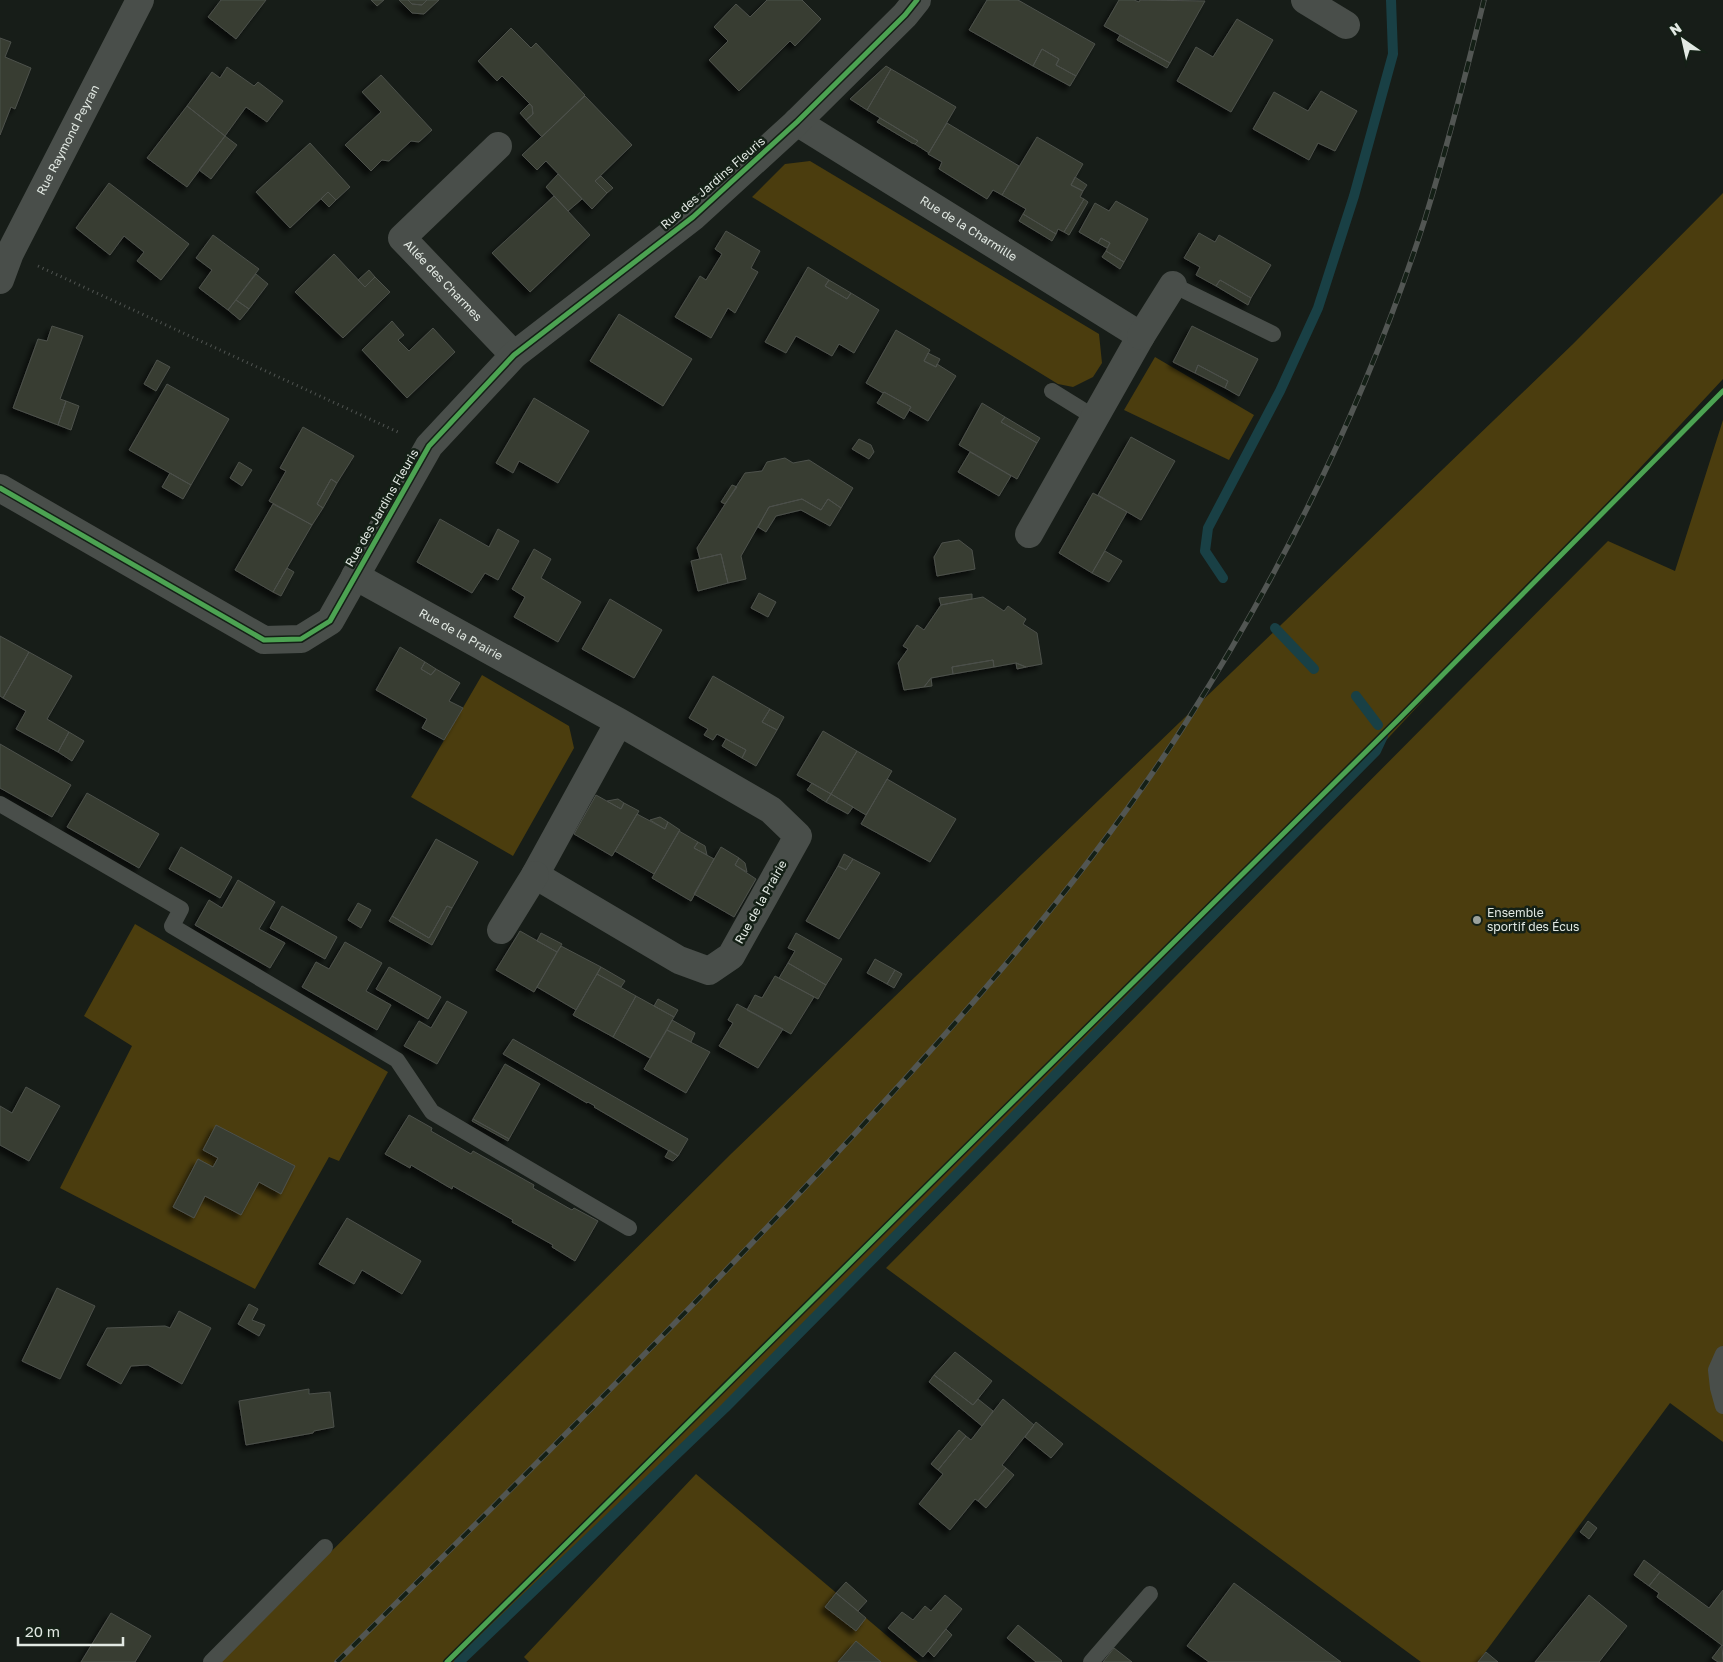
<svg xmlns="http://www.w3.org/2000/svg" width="1723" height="1662" font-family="'Golos Text',sans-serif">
  <defs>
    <filter id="shadow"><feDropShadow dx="-4.5" dy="4.5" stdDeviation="2.5" flood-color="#0009"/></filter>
  </defs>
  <rect width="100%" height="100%" fill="#171d18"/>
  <!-- green -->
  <path fill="#4b3d0e" d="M810 161 1099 334 1102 363 1093 377 1073 387 1058 384 752 197 785 164Z
    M1723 193V379L1376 751 725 1408 459 1662H220L732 1153 1573 344Z
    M1155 357 1254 415 1229 460 1124 410Z
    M1723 420V1442L1670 1403 1478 1662H1421L886 1268 1608 541 1675 571Z
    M482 675 569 726 574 748 513 856 411 797Z
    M135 924 388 1072 339 1161 329 1157 255 1289 60 1188 132 1046 84 1016Z
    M696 1474 918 1662H529L524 1657Z"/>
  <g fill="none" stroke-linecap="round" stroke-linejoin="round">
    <!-- stream -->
    <path stroke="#194045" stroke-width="10" d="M1223 578 1205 551 1208 528 1280 391 1318 308 1354 196 1393 54 1391 0
      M1275 628 1314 669
      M1356 696 1378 725
      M459 1662 725 1408 1376 751 1383 736"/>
  </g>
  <!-- building -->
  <path fill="#373c32" stroke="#4d514b" filter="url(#shadow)" d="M221 0H266L236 39 208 17Z
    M371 0H384L377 6Z
    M399 0H408L412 4 422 5 427 0H439L424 14 412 13Z
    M408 0H427L422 5 412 4Z
    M767 0H802L821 19 795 46 790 41 739 91 709 60 728 41 714 27 736 4 750 17Z
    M987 0H1018L1095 44 1076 76 1056 65 1059 59 1042 49 1033 66 969 30Z
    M1119 0H1134L1139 2 1140 0 1205 1 1170 63 1104 26Z
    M1237 19 1273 40 1231 112 1177 81 1196 47 1213 57Z
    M511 28 531 48 536 43 585 95 542 137 526 120 533 114 532 106 502 76 497 81 478 61Z
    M1120 35 1170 63 1167 68 1117 40Z
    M0 38 11 42 5 57 31 68 15 109 11 107 0 135Z
    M1042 49 1059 59 1056 65 1076 76 1070 86 1033 66Z
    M886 66 891 69 867 110 850 99Z
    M227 67 254 86 258 82 283 101 267 122 246 107 225 136 187 106 212 72 220 78Z
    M891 69 956 107 929 153 915 144 918 141 867 110Z
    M381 75 432 130 419 142 411 141 389 161 382 160 371 171 345 145 381 112 362 92Z
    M1321 91 1357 111 1335 151 1318 143 1309 160 1253 129 1274 92 1308 111Z
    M585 96 632 145 595 181 607 193 592 209 546 161 537 170 522 155Z
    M529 104 532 106 533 114 526 120 520 113Z
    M187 106 225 136 187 187 147 158Z
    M880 118 918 141 915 144 912 143 877 122Z
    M947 123 1019 166 1002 195 993 190 987 199 939 169 942 162 928 154Z
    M225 136 237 145 211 179 199 170Z
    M1037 137 1083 164 1071 185 1083 191 1080 197 1084 199 1064 232 1058 229 1056 234 1023 214 1026 209 1002 195Z
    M310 143 350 187 336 200 328 192 290 228 256 192Z
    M558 174 582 199 568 211 546 187Z
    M601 176 613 188 607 193 595 181Z
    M1075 177 1087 185 1083 191 1071 185Z
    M109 183 189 244 161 280 137 261 144 252 124 236 110 255 76 228Z
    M328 192 336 200 329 207 321 199Z
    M554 196 590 235 530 292 492 253Z
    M1084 199 1088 202 1069 235 1064 232Z
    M1116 201 1148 219 1124 262 1106 251 1110 243 1101 238 1098 243 1079 232 1095 203 1109 211Z
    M1023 214 1056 234 1052 241 1019 221Z
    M726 231 760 251 751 268 758 272 735 313 728 308 711 338 675 317 700 276 706 280 722 254 715 249Z
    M1199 233 1215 242 1219 235 1271 265 1251 298 1220 280 1216 286 1196 275 1200 267 1184 258Z
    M213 235 259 269 228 310 199 288 212 270 196 258Z
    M1101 238 1110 243 1107 248 1098 243Z
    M1106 251 1124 262 1120 269 1102 257Z
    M334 254 365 287 375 277 390 292 343 338 295 292Z
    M808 267 829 280 825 286 847 299 851 293 879 310 854 353 839 344 832 356 796 336 786 353 765 342Z
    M369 270 375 277 365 287 358 280Z
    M256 274 268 284 249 309 236 300Z
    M829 280 851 293 847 299 825 286Z
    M1220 280 1251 298 1248 305 1216 286Z
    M236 300 249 309 240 320 228 310Z
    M619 314 692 359 663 406 590 361Z
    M392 321 404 335 398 340 409 351 433 328 455 352 407 398 362 350Z
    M52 326 83 336 60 399 66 401 58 425 13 408 38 339 47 341Z
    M1192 326 1258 359 1239 396 1225 388 1228 381 1198 365 1195 373 1173 362Z
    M896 330 930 350 924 361 936 367 937 364 956 376 928 421 909 410 911 407 884 392 883 393 866 383Z
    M928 353 940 359 936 367 924 361Z
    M157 360 170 367 156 391 144 384Z
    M1198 365 1228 381 1225 388 1195 373Z
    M167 384 229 419 191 485 129 450Z
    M884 392 911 407 904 419 877 403Z
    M534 398 589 431 558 483 519 461 513 473 496 463Z
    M66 401 79 406 71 430 58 425Z
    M982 403 1005 417 1001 422 1037 443 1017 479 959 445Z
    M1005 417 1040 438 1037 443 1001 422Z
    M303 427 354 456 337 483 331 479 317 504 323 508 312 525 269 501 286 471 280 468Z
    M1131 437 1175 461 1141 520 1098 495Z
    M859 439 871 445 874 452 869 459 852 449Z
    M970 452 1011 476 999 496 958 472Z
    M785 458 793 463 809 460 853 488 841 508 828 499 821 510 802 499 769 507 741 556 746 579 728 583 721 554 700 559 697 548 745 473 762 471 767 462Z
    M239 462 252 470 242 486 230 478Z
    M170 473 191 485 183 499 162 487Z
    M331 479 337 483 323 508 317 504Z
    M732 485 737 487 725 504 721 502Z
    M1093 493 1127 512 1092 573 1059 553Z
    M802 499 821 510 828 499 841 508 830 526 801 510 776 516 766 532 758 527 769 507Z
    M273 504 312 525 273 592 235 570Z
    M440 519 489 547 498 529 519 541 498 580 485 573 472 593 417 562Z
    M959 540 972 550 975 569 937 576 934 557 942 543Z
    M534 549 551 559 541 578 581 602 558 642 514 617 525 597 512 589Z
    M1105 551 1122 561 1109 582 1092 573Z
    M721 554 728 583 698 591 691 561Z
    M287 568 294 572 281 596 273 592Z
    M759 593 776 602 768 617 751 608Z
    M972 594V599L941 605 939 598Z
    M983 597 1004 611 1008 606 1026 619 1023 624 1037 633 1042 664 1026 667 1016 663 994 667 993 660 952 667 953 674 931 678 924 687 904 690 898 663 908 649 903 646 917 625 924 630 941 605Z
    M610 599 662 630 634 678 582 649Z
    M0 636 29 652 3 698 0 696Z
    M400 647 425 662 421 669 431 675 436 669 460 683 449 701 463 708 444 740 422 728 427 719 376 690Z
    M29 652 72 676 47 719 69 732 58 752 16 729 26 711 3 698Z
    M993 660 994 667 953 674 952 667Z
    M425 662 436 669 431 675 421 669Z
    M1016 663 1026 667 1017 669Z
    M713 676 770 709 762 722 777 730 756 766 742 758 746 750 717 734 713 740 704 735 708 729 689 718Z
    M931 678 932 686 924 687Z
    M770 709 784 717 777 730 762 722Z
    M823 731 857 751 831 794 797 775Z
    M69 732 84 741 72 761 58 752Z
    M726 739 746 750 742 758 722 746Z
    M0 744 71 785 52 817 0 788Z
    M857 751 892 771 866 815 831 794Z
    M887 779 956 819 930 862 861 824Z
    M812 783 831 794 826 802 807 790Z
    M87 793 159 834 139 868 67 827Z
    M831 794 853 807 848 814 826 802Z
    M596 795 621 809 624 803 639 811 612 856 574 834Z
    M618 799 624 803 621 809 607 801Z
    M637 814 665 829 668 822 680 830 654 874 615 851Z
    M660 817 668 822 665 829 650 820Z
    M679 831 698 842 694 848 714 859 691 901 652 878Z
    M436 839 478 862 452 908 447 906 429 938 392 916Z
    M698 842 705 846 707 855 694 848Z
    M181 847 232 877 220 898 169 869Z
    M721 847 739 858 735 865 756 879 734 917 694 894Z
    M844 854 853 859 846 870 838 866Z
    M739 858 745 863 747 872 735 865Z
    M853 859 880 873 839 939 806 921 838 866 846 870Z
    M238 880 275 902 259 929 285 943 270 968 195 925 209 900 222 908Z
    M358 903 371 910 361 928 348 920Z
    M282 906 337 937 325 959 270 928Z
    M447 906 452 908 432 945 389 921 392 916 429 938Z
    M520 931 557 952 534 992 496 970Z
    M541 933 562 944 557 952 537 941Z
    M796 933 842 959 826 985 788 963 795 951 788 948Z
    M345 942 382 963 366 991 391 1005 377 1030 302 987 316 962 329 969Z
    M561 946 601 967 576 1010 537 987Z
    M875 959 895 970 887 984 867 973Z
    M788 963 826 985 818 999 779 978Z
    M389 967 441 997 428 1019 376 989Z
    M601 967 625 981 621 987 597 974Z
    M895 970 902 974 894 988 887 984Z
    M597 974 636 996 613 1037 573 1015Z
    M775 976 814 997 791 1034 747 1010 755 995 762 998Z
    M636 996 674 1017 650 1058 613 1037Z
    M658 999 678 1010 674 1017 654 1006Z
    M447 1001 467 1012 437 1064 404 1046 419 1021 431 1028Z
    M737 1004 783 1029 758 1068 719 1046 733 1023 728 1020Z
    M672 1020 695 1033 691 1042 667 1030Z
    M667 1030 710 1052 686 1093 644 1069Z
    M513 1039 688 1139 678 1156 594 1107 595 1106 588 1102 587 1103 503 1054Z
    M505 1064 540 1084 509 1139 473 1119Z
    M26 1087 60 1106 29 1161 0 1145V1106L12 1113Z
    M409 1115 432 1128 431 1131 471 1154 473 1151 534 1185 533 1188 572 1210 574 1208 598 1221 575 1261 552 1247 553 1245 512 1222 513 1220 453 1186 452 1189 411 1165 410 1168 385 1154Z
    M473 1119 509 1139 508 1141 472 1121Z
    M216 1125 295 1166 281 1194 259 1182 241 1215 205 1196 194 1218 173 1207 198 1159 213 1167 218 1158 203 1150Z
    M669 1150 678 1156 673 1161 665 1157Z
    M347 1218 421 1261 402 1294 362 1270 354 1284 319 1264Z
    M57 1288 95 1306 60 1379 22 1361Z
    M249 1304 258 1309 252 1320 265 1325 259 1336 238 1324Z
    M179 1311 211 1328 182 1384 148 1365 131 1366 121 1384 87 1365 107 1328 165 1326 170 1328Z
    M955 1352 992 1381 973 1405 934 1375Z
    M934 1375 973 1405 978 1399 993 1411 982 1426 929 1382Z
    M309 1389V1394L330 1392 334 1427 314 1431 313 1433 246 1445 239 1401Z
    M1003 1399 1034 1425 1002 1465 1006 1468 978 1501 975 1499 950 1530 919 1504 943 1474 938 1470 966 1436 971 1440Z
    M1036 1422 1063 1444 1051 1458 1025 1437Z
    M959 1430 966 1436 938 1470 931 1464Z
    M1006 1468 1014 1475 986 1508 978 1501Z
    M1588 1521 1597 1528 1589 1539 1580 1532Z
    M1644 1560 1660 1572 1649 1586 1634 1575Z
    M1660 1572 1709 1608 1723 1590V1646L1657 1597 1659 1593 1649 1586Z
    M846 1582 867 1601 858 1611 836 1593Z
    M1234 1583 1341 1662H1209L1187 1646Z
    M836 1593 866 1618 856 1631 825 1607Z
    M945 1595 962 1609 923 1657 888 1628 902 1612 913 1620 925 1606 931 1611Z
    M1589 1595 1627 1626 1599 1662H1535Z
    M111 1613 151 1636 135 1662H81Z
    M1018 1625 1062 1661 1061 1662H1036L1007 1638Z
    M946 1629 952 1635 934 1657 928 1651Z
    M856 1641 881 1662H838Z
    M1722 1645 1723 1662H1718L1712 1658Z
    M1114 1648 1132 1662H1103Z
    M1486 1652 1498 1662H1478Z"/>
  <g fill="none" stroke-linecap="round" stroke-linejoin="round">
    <!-- path -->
    <path stroke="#505451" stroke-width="3" stroke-dasharray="1 4" stroke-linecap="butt" d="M38 266 400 433
      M447 1662 1400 718 1723 391"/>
    <!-- service -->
    <path stroke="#494e4a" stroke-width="16" d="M1173 285 1273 334
      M1052 391 1094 417
      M0 804 181 909 172 926 397 1060 432 1112 629 1228
      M1723 1354 1716 1370 1718 1388 1723 1406
      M211 1662 325 1547
      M1091 1662 1150 1594"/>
    <!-- minor -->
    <g stroke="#494e4a" stroke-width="28">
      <path d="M1305 0 1346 25"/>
      <path id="s1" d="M797 122 1141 336 1029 534"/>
      <path id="s2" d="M498 146 402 238 514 355"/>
      <path id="s3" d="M0 280 10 253 140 0"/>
      <path d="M1141 336 1173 285"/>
      <path d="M0 488 264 640 301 639 330 621 429 446 514 355 693 217 797 122 905 15 917 0"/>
      <path id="s4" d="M355 576 619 722 771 810 798 836 731 956 709 971 679 960 535 875 619 722"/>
      <path d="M501 930 535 875"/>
    </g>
    <defs>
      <path id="rail" d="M337 1662C496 1504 655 1347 808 1184 944 1039 1079 890 1187 721 1286 565 1368 396 1425 219 1447 147 1466 74 1484 0"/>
    </defs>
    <!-- rail casing -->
    <use href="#rail" stroke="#525653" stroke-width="5.5"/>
    <!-- rail -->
    <use href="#rail" stroke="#142016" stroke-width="4" stroke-dasharray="11" stroke-linecap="butt"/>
    <defs>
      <path id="cycleway" d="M0 488 264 640 301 639 330 621 429 446 514 355 693 217 797 122 905 15 917 0
        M447 1662 1400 718 1723 391"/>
    </defs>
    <!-- cycleway casing -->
    <use href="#cycleway" stroke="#142016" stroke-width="8"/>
    <!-- cycleway -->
    <use href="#cycleway" stroke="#4ca352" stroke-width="5"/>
  </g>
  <!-- markers -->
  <circle fill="#9ba29c" stroke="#142016" stroke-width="2" cx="1477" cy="920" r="5"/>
  <g text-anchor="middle" stroke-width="5" stroke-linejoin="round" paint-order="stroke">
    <!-- street labels -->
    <g font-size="12" fill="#e2e9e3" stroke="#142016">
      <text dy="4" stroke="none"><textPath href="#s3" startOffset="156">Rue Raymond Peyran</textPath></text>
      <text transform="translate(713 183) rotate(-41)" y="4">Rue des Jardins Fleuris</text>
      <text dy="4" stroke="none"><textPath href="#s1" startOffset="202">Rue de la Charmille</textPath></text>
      <text dy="4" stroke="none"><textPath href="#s2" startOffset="192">Allée des Charmes</textPath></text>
      <text transform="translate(382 508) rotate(-60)" y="4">Rue des Jardins Fleuris</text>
      <text dy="4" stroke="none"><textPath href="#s4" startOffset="121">Rue de la Prairie</textPath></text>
      <text transform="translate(761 902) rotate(-61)" y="4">Rue de la Prairie</text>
    </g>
    <!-- poi labels -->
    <g font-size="12" fill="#e2e9e3" stroke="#142016" text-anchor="start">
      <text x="1487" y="917">Ensemble<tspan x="1487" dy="14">sportif des Écus</tspan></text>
    </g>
  </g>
  <!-- north arrow -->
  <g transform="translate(1683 40) rotate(326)" stroke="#142016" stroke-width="4" paint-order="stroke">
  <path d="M0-4L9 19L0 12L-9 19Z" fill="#e2e9e3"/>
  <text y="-8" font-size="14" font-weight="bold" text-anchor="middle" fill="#e2e9e3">N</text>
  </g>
  <!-- scale -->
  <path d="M18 1637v8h105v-8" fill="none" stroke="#e2e9e3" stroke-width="2.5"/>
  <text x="25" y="1637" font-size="15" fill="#e2e9e3" stroke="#142016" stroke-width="4" paint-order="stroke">20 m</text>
</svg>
